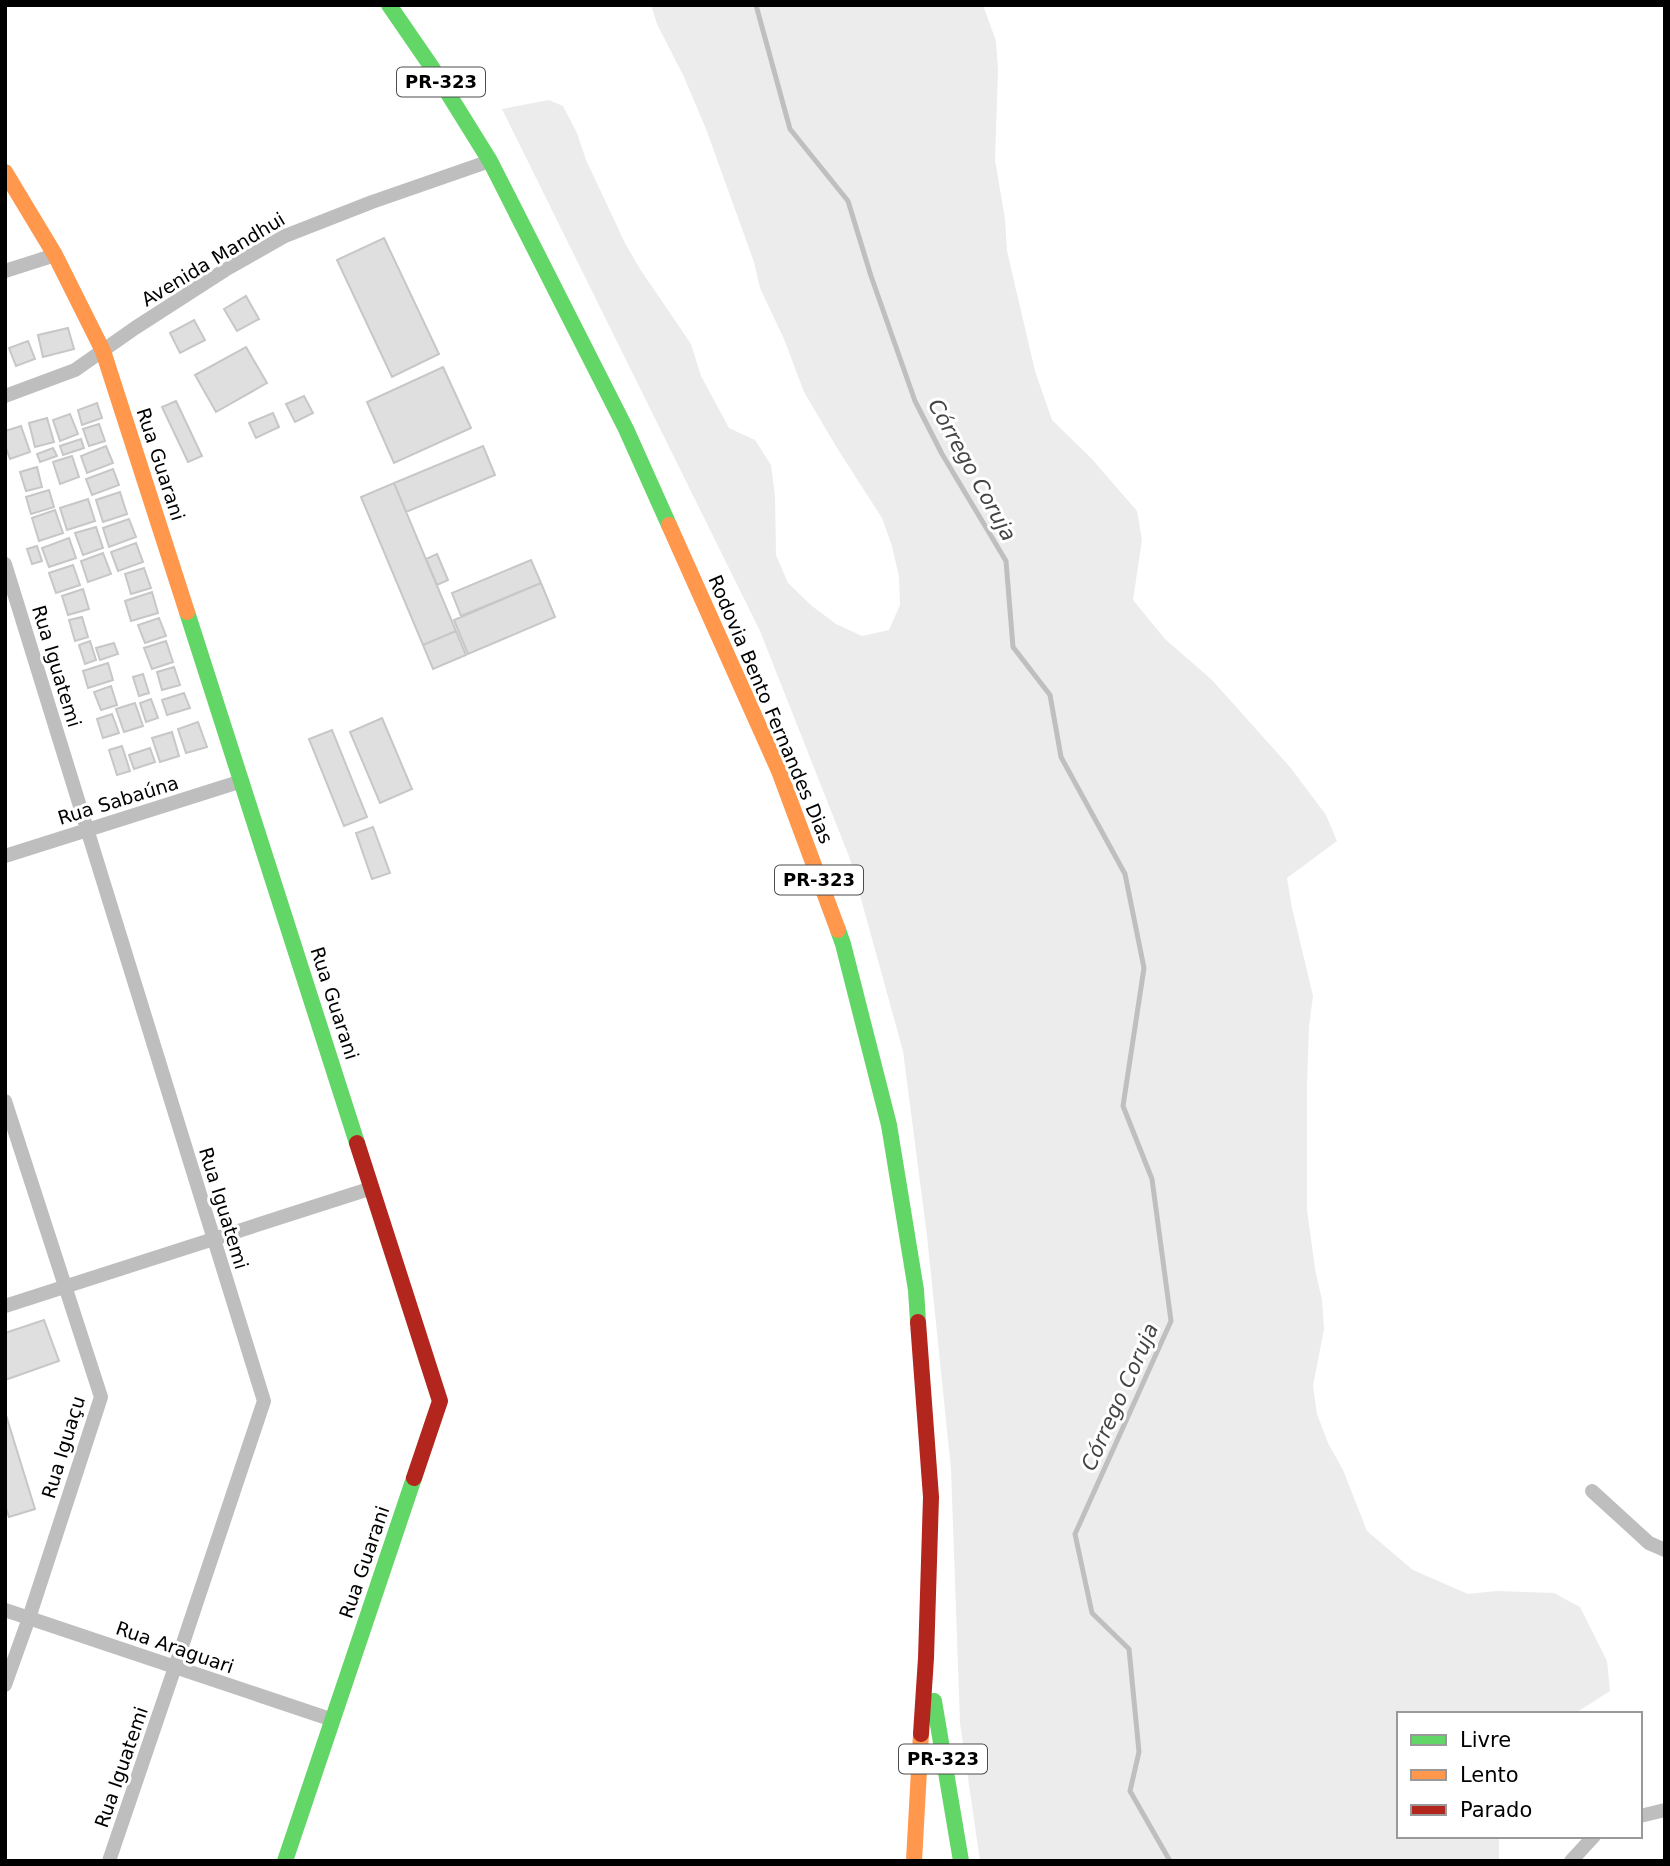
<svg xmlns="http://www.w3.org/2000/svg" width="1670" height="1866" font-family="'DejaVu Sans',sans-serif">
  <rect width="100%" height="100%" fill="#fff"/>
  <!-- green -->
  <path fill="#ececec" d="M651 5H983L996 41 998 70 995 160 1005 219 1007 251 1035 371 1052 420 1092 459 1137 511 1142 540 1133 600 1165 639 1212 680 1290 767 1326 815 1337 841 1287 878 1292 908 1313 996 1309 1026 1307 1085V1210L1315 1269 1322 1300 1324 1329 1313 1386 1317 1414 1328 1443 1343 1470 1367 1531 1413 1570 1468 1594 1496 1591 1554 1593 1580 1607 1607 1661 1610 1691 1574 1714H1399V1836H1499V1861H980L960 1723 951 1469 927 1236 903 1051 850 859 760 631 502 109 549 100 563 106 577 133 586 160 625 243 640 269 691 344 701 376 729 428 755 440 771 465 775 496 776 555 788 583 812 606 836 624 862 636 889 630 900 605 899 577 892 546 882 518 837 448 804 392 784 339 760 288 754 262 706 129 684 77 657 24Z"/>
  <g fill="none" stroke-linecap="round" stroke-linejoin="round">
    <!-- stream -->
    <path stroke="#bfbfbf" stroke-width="5" d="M756 5 790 129 848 201 871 276 915 401 942 454 1006 561 1013 647 1050 695 1061 757 1125 874 1144 968 1123 1106 1152 1179 1171 1321 1075 1534 1092 1613 1129 1649 1139 1752 1130 1791 1170 1861"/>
  </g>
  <!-- building -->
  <path fill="#dfdfdf" stroke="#c7c7c7" stroke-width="2" d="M384 238 439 354 392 377 337 260Z
    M246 296 259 319 237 331 224 309Z
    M194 320 205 340 180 353 170 333Z
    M68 328 74 349 43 357 38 335Z
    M28 341 35 359 16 366 9 348Z
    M246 347 267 383 216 412 195 375Z
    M443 367 471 428 394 463 367 402Z
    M304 396 313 413 295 422 286 404Z
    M176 401 202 456 188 462 162 407Z
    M97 403 102 418 82 425 78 410Z
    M273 413 279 427 256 438 249 423Z
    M70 414 78 434 60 441 53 420Z
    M47 418 54 442 35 447 29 423Z
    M99 424 105 441 89 446 83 429Z
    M21 426 30 452 10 459 5 445V431Z
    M81 439 84 448 63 455 60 446Z
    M106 446 113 463 87 473 81 456Z
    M483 446 495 475 406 512 394 483Z
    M53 448 57 456 40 462 37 454Z
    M72 456 79 477 60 484 53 462Z
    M37 467 42 487 26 491 20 472Z
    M113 469 119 485 92 495 86 479Z
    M394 483 456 631 423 645 361 497Z
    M49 490 54 507 31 514 26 497Z
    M120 492 127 514 103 522 96 500Z
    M88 499 95 521 67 530 60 508Z
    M55 510 63 533 39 541 32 518Z
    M129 519 136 537 109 547 103 528Z
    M96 527 103 548 83 555 75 533Z
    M69 538 76 558 49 567 42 548Z
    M136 543 143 562 118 571 111 552Z
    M37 546 42 561 32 564 27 549Z
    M103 553 111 574 88 582 81 561Z
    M437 554 448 580 437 585 426 559Z
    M531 560 541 583 461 616 452 593Z
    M73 565 80 585 56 593 49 573Z
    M144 568 151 588 131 594 125 574Z
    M541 583 555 617 468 654 454 620Z
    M83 589 89 609 68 615 62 596Z
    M152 592 158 613 131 621 125 601Z
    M82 617 88 637 75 641 69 620Z
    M159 618 166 636 145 643 138 625Z
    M456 631 466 655 433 669 423 645Z
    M90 641 96 660 85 664 79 645Z
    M166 641 173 662 152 669 144 648Z
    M114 643 118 654 100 660 96 648Z
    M108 663 113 680 88 688 83 671Z
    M174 667 180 685 162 690 157 672Z
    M143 674 149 693 139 696 133 677Z
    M111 686 117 705 101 710 94 692Z
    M184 693 190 708 167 715 162 700Z
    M151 699 158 718 146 722 140 703Z
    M135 703 143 726 124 732 116 709Z
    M112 714 119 733 103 738 97 719Z
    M382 718 412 789 380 803 350 732Z
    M198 722 207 747 186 753 178 729Z
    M332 730 367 817 344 826 309 739Z
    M172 732 179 756 160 762 152 738Z
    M122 746 130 771 117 775 109 750Z
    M150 748 155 762 134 769 129 755Z
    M373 827 390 873 372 879 356 833Z
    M44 1320 59 1361 5 1380V1333Z
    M5 1412 35 1509 9 1517 5 1505Z"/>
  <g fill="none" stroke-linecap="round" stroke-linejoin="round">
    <!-- street -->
    <path stroke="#bebebe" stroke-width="14" d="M5 271 55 255
      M5 396 75 370 135 328 225 270 285 236 372 202 490 161
      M5 564 264 1401 175 1667 109 1861
      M5 856 242 781
      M5 1101 101 1397 29 1618 5 1685
      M5 1306 372 1188
      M1592 1491 1649 1543 1665 1550
      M5 1610 333 1720
      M1640 1816 1665 1810
      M1571 1861 1594 1836"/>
    <!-- fast -->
    <path stroke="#63d668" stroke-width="16" d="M389 5 431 66 490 161 626 429 669 525
      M187 612 357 1143
      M838 930 843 944 889 1125 916 1290 918 1322
      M934 1701 961 1861
      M285 1861 414 1478"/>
    <!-- slow -->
    <path stroke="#ff974d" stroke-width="16" d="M5 172 55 255 103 351 187 612
      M669 525 779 771 838 930
      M914 1861 921 1734"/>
    <!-- jam -->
    <path stroke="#b3261e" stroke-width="16" d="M357 1143 440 1401 414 1478
      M918 1322 931 1497 926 1658 921 1734"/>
  </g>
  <g text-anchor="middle" stroke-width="6" stroke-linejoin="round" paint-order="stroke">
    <!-- shield labels -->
    <g fill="#fff" stroke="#4c4c4c" stroke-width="2">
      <rect x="397" y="67.5" width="88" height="29" rx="5"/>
      <rect x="775" y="865.5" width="88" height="29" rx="5"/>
      <rect x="899" y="1744.5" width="88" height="29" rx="5"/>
    </g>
    <g font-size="18" font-weight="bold" fill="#000">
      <text x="441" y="88">PR-323</text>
      <text x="819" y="886">PR-323</text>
      <text x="943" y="1765">PR-323</text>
    </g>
    <!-- street labels -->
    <g font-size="19" fill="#000" stroke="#fff">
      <text transform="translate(213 259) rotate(-31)" y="7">Avenida Mandhui</text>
      <text transform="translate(161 464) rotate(72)" y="7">Rua Guarani</text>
      <text transform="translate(57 666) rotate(73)" y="7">Rua Iguatemi</text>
      <text transform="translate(771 709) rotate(67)" y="7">Rodovia Bento Fernandes Dias</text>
      <text transform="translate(118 800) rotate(-17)" y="7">Rua Sabaúna</text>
      <text transform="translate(335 1003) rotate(72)" y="7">Rua Guarani</text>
      <text transform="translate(224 1208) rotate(73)" y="7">Rua Iguatemi</text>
      <text transform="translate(63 1447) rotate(-73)" y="7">Rua Iguaçu</text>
      <text transform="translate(364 1562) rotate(-71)" y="7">Rua Guarani</text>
      <text transform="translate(175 1647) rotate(19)" y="7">Rua Araguari</text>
      <text transform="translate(121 1767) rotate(-71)" y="7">Rua Iguatemi</text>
    </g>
    <!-- water labels -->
    <g font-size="21" font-style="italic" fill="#444" stroke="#fff">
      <text transform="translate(972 470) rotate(61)" y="7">Córrego Coruja</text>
      <text transform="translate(1120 1397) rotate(-66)" y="7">Córrego Coruja</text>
    </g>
  </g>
  <!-- border -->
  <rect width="1670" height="1866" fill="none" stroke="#000000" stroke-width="14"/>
  <!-- legend -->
  <rect x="1397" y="1712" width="245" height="126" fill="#ffffff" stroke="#999999" stroke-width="2"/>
  <rect x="1411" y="1735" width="35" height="10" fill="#63d668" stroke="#999999" stroke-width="2"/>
  <text x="1460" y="1747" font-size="21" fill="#000000">Livre</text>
  <rect x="1411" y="1770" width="35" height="10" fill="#ff974d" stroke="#999999" stroke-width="2"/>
  <text x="1460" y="1782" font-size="21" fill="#000000">Lento</text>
  <rect x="1411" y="1805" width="35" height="10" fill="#b3261e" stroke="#999999" stroke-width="2"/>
  <text x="1460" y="1817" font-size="21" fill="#000000">Parado</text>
</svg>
